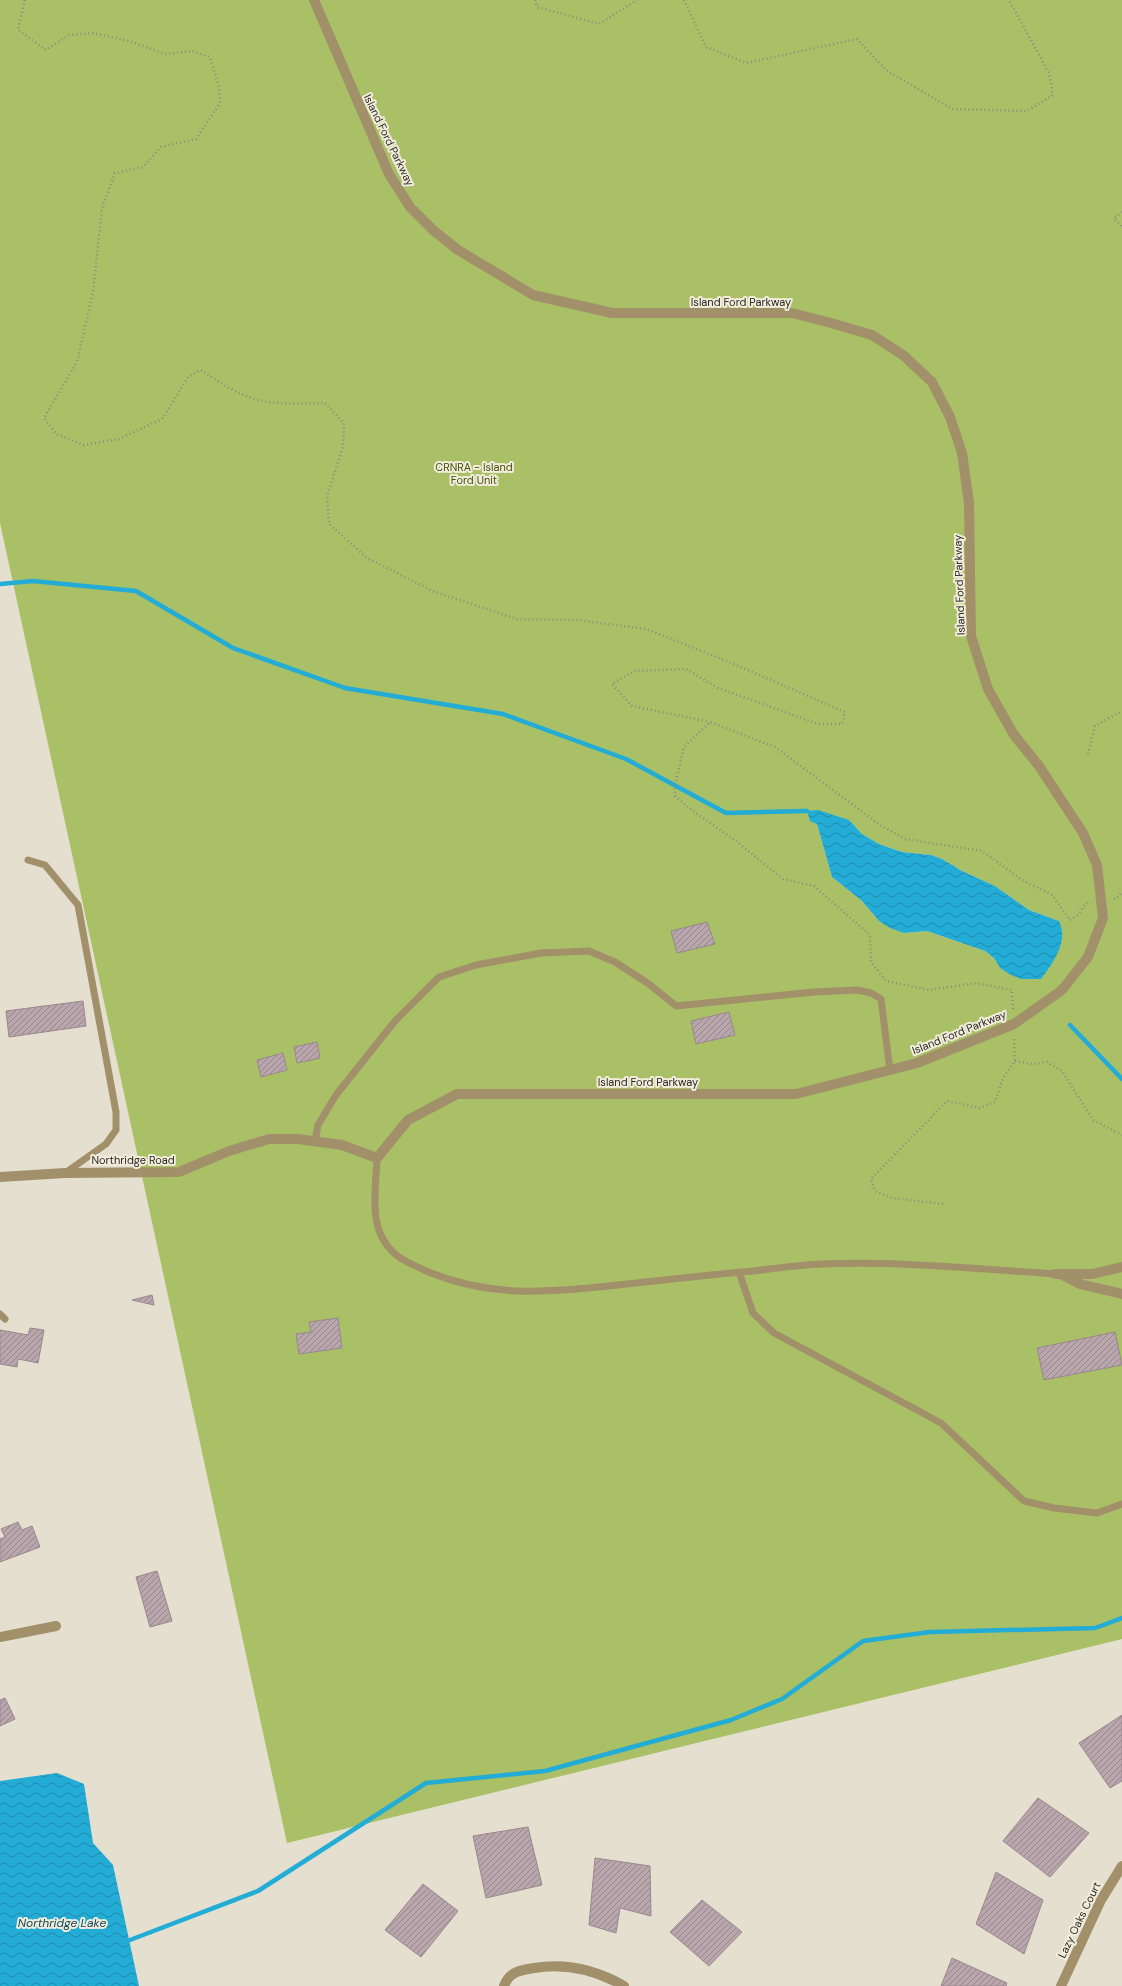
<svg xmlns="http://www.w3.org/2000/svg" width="1122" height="1986" font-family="'DM Sans',sans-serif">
  <defs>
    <pattern id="water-waves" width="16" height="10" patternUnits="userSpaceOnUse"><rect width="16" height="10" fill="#22acd6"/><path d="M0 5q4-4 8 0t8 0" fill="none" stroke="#1e8cad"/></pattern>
    <pattern id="building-hatch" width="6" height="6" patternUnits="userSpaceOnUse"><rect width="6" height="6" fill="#b9a6ac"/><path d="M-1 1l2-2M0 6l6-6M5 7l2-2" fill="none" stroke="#97878c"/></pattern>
  </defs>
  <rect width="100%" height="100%" fill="#e4dfce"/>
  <!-- green -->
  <path fill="#a9c066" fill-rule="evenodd" d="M0 0H1122V1639L287 1843 0 523ZM849 820 862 834 879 844 902 852 931 855 942 859 962 871 995 886 1029 910 1059 921 1041 979H1021L1000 968 994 958 985 951 927 931 904 933 879 921 862 901 832 877 817 824Z"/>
  <!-- water -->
  <path fill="url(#water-waves)" d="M818 810 849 820 862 834 879 844 902 852 931 855 942 859 962 871 995 886 1029 910 1059 921C1069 941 1053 963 1041 979H1021L1011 975 1000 968 994 958 985 951 927 931 904 933 890 928 879 921 862 901 832 877 817 824 810 821 807 811Z
    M57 1773 84 1784 93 1843 113 1865 139 1986H0V1781Z"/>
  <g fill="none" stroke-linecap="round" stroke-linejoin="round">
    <!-- stream -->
    <path stroke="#22acd6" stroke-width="4.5" d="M0 584 33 581 136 591 233 648 345 688 503 714 626 759 726 813 807 811
      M1070 1025 1122 1079
      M130 1940 258 1891 426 1783 545 1771 731 1720 782 1699 863 1641 930 1632 1095 1628 1122 1618"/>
  </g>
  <!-- building -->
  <path fill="url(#building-hatch)" stroke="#99878d" d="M707 922 715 944 677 953 671 931Z
    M83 1001 86 1026 9 1037 6 1011Z
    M729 1012 735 1035 696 1044 691 1021Z
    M317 1042 320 1058 297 1063 294 1047Z
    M283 1053 287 1070 261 1077 257 1060Z
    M152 1295 154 1305 132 1300Z
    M338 1318 342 1348 299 1354 296 1334 311 1332 309 1322Z
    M30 1328 44 1330 38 1363 18 1359 17 1367 0 1364V1330L28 1335Z
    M1115 1332 1122 1365 1044 1380 1037 1348Z
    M18 1522 22 1530 32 1526 40 1547 0 1562V1539L5 1537 1 1529Z
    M157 1571 172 1621 150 1627 136 1577Z
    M5 1698 15 1719 0 1726V1700Z
    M1122 1715V1781L1110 1788 1079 1743Z
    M1038 1798 1089 1833 1050 1877 1003 1841Z
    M528 1827 542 1885 486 1898 473 1836Z
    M595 1858 650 1866 651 1916 620 1908 616 1933 589 1925Z
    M996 1872 1043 1900 1024 1954 976 1924Z
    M423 1884 458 1911 421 1957 385 1930Z
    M702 1900 742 1932 709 1966 670 1932Z
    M952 1958 1007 1983 1006 1986H941Z"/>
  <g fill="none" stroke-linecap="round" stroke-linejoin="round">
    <!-- path -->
    <path stroke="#8e8a7e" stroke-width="2.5" stroke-dasharray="1 3" stroke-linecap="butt" d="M25 0 18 30 46 50 69 35 93 33 129 41 165 54 192 51 210 57 219 87 220 103 196 139 161 147 143 167 115 173 102 208 93 292 77 362 44 418 56 434 84 445 119 439 162 419 188 377 201 370C216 380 232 391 249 397 272 406 300 403 325 403L344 423 343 446 327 496 329 524 367 558 435 592 517 619 577 620 646 629 729 662 845 712 842 724H818L718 688 686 669 634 671 612 684 632 706 710 722
      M535 0 537 7 599 24 637 0
      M684 0 706 47 746 63 857 39 886 70 952 109 1027 111 1053 95 1049 73 1009 0
      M1122 212 1114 218 1122 227
      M1088 754 1095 726 1122 711
      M1114 899H1116L1122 892
      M1013 1009 1012 990 976 983 929 990 886 981 871 962 870 935 814 886 783 879 736 841 693 811 675 796V785L684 747 710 722 775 747 880 825 905 839 982 851 1022 880 1052 895 1070 920 1078 915 1086 903 1089 902
      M1015 1061 1032 1064 1047 1062 1062 1071 1093 1120 1122 1135
      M943 1204 892 1198 875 1191 871 1179 947 1101 980 1108 995 1102 1003 1078 1015 1061 1014 1036"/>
    <!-- lane -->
    <path stroke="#a2906b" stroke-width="7" d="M28 860 45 865 78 905 116 1112V1130L106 1144 65 1173
      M315 1141 318 1125 336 1095 395 1021 439 977 476 965 541 953 589 951 615 962 649 984 676 1006 814 992 857 990 871 993 881 999 890 1070
      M377 1158C376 1190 367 1229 394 1253 402 1261 414 1265 424 1270 491 1299 548 1292 618 1285 663 1280 708 1275 753 1271 776 1268 800 1265 823 1264 900 1261 978 1269 1055 1274
      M739 1272 753 1313 774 1333 941 1423 1024 1501 1054 1508 1097 1513 1122 1504
      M0 1314 5 1319"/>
    <!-- street -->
    <path stroke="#a2906b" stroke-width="10" d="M0 1177 65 1173 179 1172 229 1151 269 1139H298L342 1145 377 1158 408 1120 457 1094H796L917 1063 1014 1024 1062 990 1088 957 1103 918 1097 865 1083 833 1039 766 1014 735 988 689 971 636 969 503 962 453 950 417 932 382 903 355 872 335 831 323 792 313H612L533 295 458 250 433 230 410 207 389 174 314 0
      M1055 1274H1092L1122 1267
      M1063 1275 1080 1284 1122 1294
      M0 1637 56 1626
      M504 1986C509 1972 520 1970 534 1968 565 1963 596 1970 624 1986
      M1061 1986 1101 1900 1122 1866"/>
  </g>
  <g text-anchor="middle" stroke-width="4" stroke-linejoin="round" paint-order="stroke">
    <!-- street labels -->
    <g font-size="11" fill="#2a2822" stroke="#f1ecdb">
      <text transform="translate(389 140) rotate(64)" y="4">Island Ford Parkway</text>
      <text x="741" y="306">Island Ford Parkway</text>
      <text transform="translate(959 585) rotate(-92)" y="4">Island Ford Parkway</text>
      <text transform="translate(959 1032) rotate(-22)" y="4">Island Ford Parkway</text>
      <text x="648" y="1086">Island Ford Parkway</text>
      <text x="133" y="1164">Northridge Road</text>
      <text transform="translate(1079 1920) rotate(-64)" y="4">Lazy Oaks Court</text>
    </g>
    <!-- park labels -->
    <g font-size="11" fill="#43510a" stroke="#f1ecdb">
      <text x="474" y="471">CRNRA - Island<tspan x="474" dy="13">Ford Unit</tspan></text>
    </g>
    <!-- water labels -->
    <g font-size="12" font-style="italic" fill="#114758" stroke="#f1ecdb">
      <text x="62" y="1927">Northridge Lake</text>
    </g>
  </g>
</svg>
